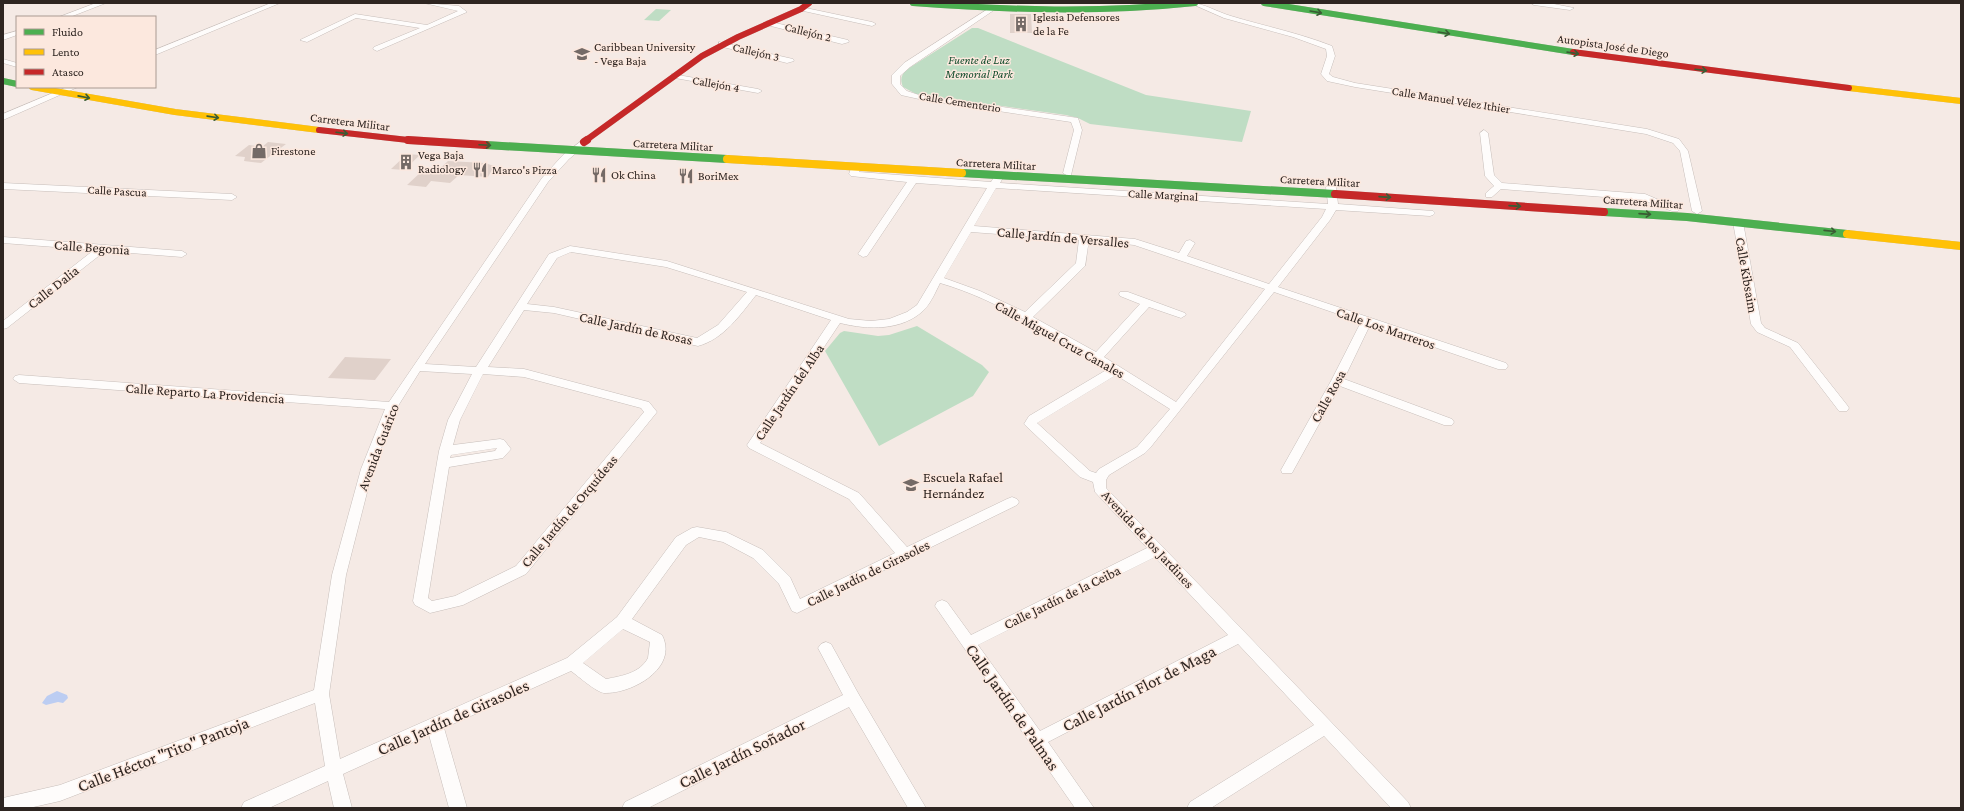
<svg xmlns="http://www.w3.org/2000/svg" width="1964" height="811" font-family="'Crimson Pro',serif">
  <rect width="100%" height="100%" fill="#f5eae5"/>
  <!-- green -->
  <path fill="#bfddc4" d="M656 9 671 10 659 21 644 20Z
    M972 28H978L1146 95 1251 111 1242 142 1090 124 1078 118 1066 115 916 94 903 87C900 79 901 76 906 70Z
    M917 326 982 365 989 372 973 396 879 446 825 351 840 333 844 331 878 336 889 335Z"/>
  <!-- water -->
  <path fill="#bccdf2" d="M57 691 67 695 68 698 63 703 58 702 46 705 42 703 47 696Z"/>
  <!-- building -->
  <path fill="#e0d1ca" d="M1010 14H1031L1032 33H1010Z
    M268 142 286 144 261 163 244 161 245 157 235 156 249 145 262 147Z
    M407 154 420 155 404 170 391 169Z
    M448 161 485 163 494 166 488 177 459 175 450 183 431 181 426 187 407 185 421 172 435 173Z
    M345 357 391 359 375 380 328 378Z"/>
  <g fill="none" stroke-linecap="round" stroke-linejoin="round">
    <defs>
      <path id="street" d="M96 3H106L70 17H59Z
        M271 3H280L155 55V50Z
        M424 3 459 6 467 12 377 51 373 49 374 47 420 28 356 18 307 42 300 40 355 14 427 25 458 11Z
        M1190 3C1204 3 1217 12 1231 16 1264 26 1299 33 1332 46L1335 56 1329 74 1333 77 1355 83 1647 129 1679 139 1688 151 1702 211 1697 214 1692 211 1680 151 1673 143 1646 134 1355 87 1327 81 1321 74 1327 56 1326 49 1293 37 1224 18Z
        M1531 3H1549L1574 8 1570 10 1534 5Z
        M801 7 872 22 876 24 872 26 799 10V8Z
        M991 7 997 8 910 67 900 76V84L907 91 919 95 1078 118 1082 130 1071 175 1068 176 1063 173 1074 130 1071 122 919 99 901 95 892 84V75L904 63Z
        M767 21 848 40 849 42 842 44 767 25Z
        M17 31V35L3 40V35Z
        M719 42 793 59 794 61 787 63 719 46Z
        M3 59 17 63V67L3 63Z
        M672 74 758 89 762 91 758 93 675 78H672Z
        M67 87H78L3 120V114Z
        M1484 130 1488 133 1494 175 1502 183 1645 194 1680 209 1678 211H1672L1643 200 1501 189 1492 197H1486V193L1494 186 1485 176 1480 133Z
        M584 139 588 142 587 144 569 159 548 182 425 364 476 367 549 254 570 246 667 261 849 319 871 321 889 319 907 312 917 305 987 188 916 183 867 256 863 257 858 254 907 182 851 176 849 174 851 168 856 165 861 168 859 172 991 182 996 174 999 173 1004 176 1000 183 1328 204 1326 187 1331 184 1336 187 1338 204 1433 211 1435 213 1433 215 1430 216 1336 210 1330 220 1278 287 1506 363 1508 366 1506 369H1498L1370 325 1344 379 1452 419 1454 422 1452 425H1444L1340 386 1292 473H1282L1281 470 1331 381 1361 322 1274 292 1150 448 1145 453 1109 475 1106 480V488L1408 802 1411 808H1391L1324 736 1211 808H1187L1190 802 1314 725 1238 644 1048 742 1094 808H1075L935 606 937 602 942 600 947 602 971 635 1147 548 1095 492 1093 482 1080 477 1024 424 1029 416 1108 369C1056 338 999 300 940 283 936 291 931 303 924 310 902 331 868 330 840 323L760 443 859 493 907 547 1007 499 1012 497 1017 499 1019 502 1017 505 797 613 792 611 779 584 753 558 723 542 699 537 686 545 632 619 662 635C679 668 632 694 604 693 596 692 578 676 571 671L444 728 467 808H449L429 735 343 774 352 808H334L328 781 269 808H241L244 802 325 766 315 703 60 801 29 808H3V798L60 785 314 690 332 575 361 469 385 409 19 383 13 379 15 376 19 375 389 402 542 178 563 155ZM996 188 1326 209 1322 217 1269 284 1187 256 1195 243 1190 240 1186 241 1179 253 1135 239 974 226ZM971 232 1079 240 1076 263 1025 312 980 291 944 278ZM1089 240 1134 245 1265 289 1176 402 1104 357 1149 307 1181 318 1186 315 1185 313 1128 292H1120L1119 294 1120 296 1140 304 1096 352 1033 317 1085 266ZM571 252 666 267 747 292 718 325 697 338 554 307 527 304 557 258ZM756 295 831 320 747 445 749 448 849 499 895 553 800 599 790 577 763 550 726 532 697 527 692 528 676 537 617 617 567 658 340 759 329 694 346 575 373 469 398 406 420 371 472 374 448 420 439 451 413 601 415 605 430 613 463 605 526 574 657 412 649 402 645 401 524 369 488 367 524 310 554 313 698 346C724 339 740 315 756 295ZM483 374 524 377 641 408 644 412 516 566 455 596 432 601 428 598 449 467 503 458 511 449 504 440 500 439 453 445 460 420ZM1116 375 1170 409 1137 447 1099 469 1096 473 1090 471 1037 423ZM497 448 495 451 450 458 451 455ZM1155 557 1228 635 1040 731 978 645ZM623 629 650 642 648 658C640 673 622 676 606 679L583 663Z
        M3 183 232 194 237 197 232 200 3 189Z
        M1738 219 1743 222 1761 323 1765 328 1798 343 1847 405 1849 408 1847 411H1839L1790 347 1757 332 1751 324 1733 222Z
        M3 237 182 251 187 254 182 257 105 251 7 328 3 329V321L94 250 3 243Z
        M826 642 831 644 858 693 926 808H908L849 707 648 808H622L625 802 843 695 818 648 821 644Z"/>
      <path id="fast-far1" d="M913 3C1007 10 1101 13 1195 3
        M1264 3 1573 52
        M3 81 17 84"/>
      <path id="fast" d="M486 145 727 159
        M962 173 1335 194
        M1604 212 1687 217 1847 234"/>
      <path id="slow-far1" d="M32 87 175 112 319 130
        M1849 88 1961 101"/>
      <path id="slow" d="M727 159 962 173
        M1847 234 1961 246"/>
      <path id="jam-far1" d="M1573 52 1849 88
        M319 130 417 141
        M585 141 702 56 738 37 801 9 809 3"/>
      <path id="jam" d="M408 140 486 145
        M584 142 587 140
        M1335 194 1604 212"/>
    </defs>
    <!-- street casing -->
    <use href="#street" stroke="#c7beba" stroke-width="1"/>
    <!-- fast-far1 casing -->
    <use href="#fast-far1" stroke="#c7beba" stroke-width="6"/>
    <!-- fast casing -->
    <use href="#fast" stroke="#c7beba" stroke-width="8"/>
    <!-- slow-far1 casing -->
    <use href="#slow-far1" stroke="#c7beba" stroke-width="6"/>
    <!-- slow casing -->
    <use href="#slow" stroke="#c7beba" stroke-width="8"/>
    <!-- jam-far1 casing -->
    <use href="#jam-far1" stroke="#c7beba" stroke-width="6"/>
    <!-- jam casing -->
    <use href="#jam" stroke="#c7beba" stroke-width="8"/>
    <!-- street -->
    <use href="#street" fill="#fefcfb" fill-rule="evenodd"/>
    <!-- fast-far1 -->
    <use href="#fast-far1" stroke="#4caf50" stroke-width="6"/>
    <!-- fast -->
    <use href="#fast" stroke="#4caf50" stroke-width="8"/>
    <!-- slow-far1 -->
    <use href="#slow-far1" stroke="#ffc107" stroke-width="6"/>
    <!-- slow -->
    <use href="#slow" stroke="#ffc107" stroke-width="8"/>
    <!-- jam-far1 -->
    <use href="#jam-far1" stroke="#c62828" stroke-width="6"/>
    <!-- jam -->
    <use href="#jam" stroke="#c62828" stroke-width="8"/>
  </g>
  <!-- one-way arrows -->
  <defs><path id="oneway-shaft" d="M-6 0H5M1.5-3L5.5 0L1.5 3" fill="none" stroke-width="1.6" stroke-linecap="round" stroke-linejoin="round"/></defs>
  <g stroke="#3a5c34">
    <use href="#oneway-shaft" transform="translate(1316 12) rotate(10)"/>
    <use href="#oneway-shaft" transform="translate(1444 33) rotate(9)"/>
    <use href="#oneway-shaft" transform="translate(1573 53) rotate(8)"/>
    <use href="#oneway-shaft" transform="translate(1701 70) rotate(7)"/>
    <use href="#oneway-shaft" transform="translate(84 97) rotate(11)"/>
    <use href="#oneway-shaft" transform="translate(213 117) rotate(8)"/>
    <use href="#oneway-shaft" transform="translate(342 133) rotate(7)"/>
    <use href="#oneway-shaft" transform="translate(485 145) rotate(3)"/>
    <use href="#oneway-shaft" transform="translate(1385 197) rotate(4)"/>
    <use href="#oneway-shaft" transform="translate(1515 206) rotate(4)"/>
    <use href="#oneway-shaft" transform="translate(1645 214) rotate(4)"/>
    <use href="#oneway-shaft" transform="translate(1830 231) rotate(6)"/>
  </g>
  <!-- icons -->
  <defs>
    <symbol id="building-bare" viewBox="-9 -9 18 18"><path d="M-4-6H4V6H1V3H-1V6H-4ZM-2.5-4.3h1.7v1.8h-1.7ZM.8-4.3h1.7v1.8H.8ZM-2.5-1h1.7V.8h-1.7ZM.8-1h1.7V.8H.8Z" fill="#746a66" stroke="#fce8de" stroke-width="2.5" paint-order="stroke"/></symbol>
    <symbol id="university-bare" viewBox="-9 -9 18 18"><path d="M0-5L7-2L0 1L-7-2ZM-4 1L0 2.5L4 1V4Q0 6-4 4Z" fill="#746a66" stroke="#fce8de" stroke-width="2.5" paint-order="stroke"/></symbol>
    <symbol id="shop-bare" viewBox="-9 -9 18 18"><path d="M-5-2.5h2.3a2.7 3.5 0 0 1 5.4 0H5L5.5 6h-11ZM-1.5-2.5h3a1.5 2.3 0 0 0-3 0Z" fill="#746a66" stroke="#fce8de" stroke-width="2.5" paint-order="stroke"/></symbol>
    <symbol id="restaurant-bare" viewBox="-9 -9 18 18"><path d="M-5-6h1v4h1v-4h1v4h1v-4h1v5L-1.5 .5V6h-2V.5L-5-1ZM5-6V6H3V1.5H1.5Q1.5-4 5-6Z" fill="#746a66" stroke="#fce8de" stroke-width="2.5" paint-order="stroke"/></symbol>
    <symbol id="school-bare" viewBox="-9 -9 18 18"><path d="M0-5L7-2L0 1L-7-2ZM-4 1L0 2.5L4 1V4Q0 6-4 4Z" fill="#746a66" stroke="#fce8de" stroke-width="2.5" paint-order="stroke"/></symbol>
  </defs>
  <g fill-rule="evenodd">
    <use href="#building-bare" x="1010" y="13" width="22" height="22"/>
    <use href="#university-bare" x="571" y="43" width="22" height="22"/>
    <use href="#shop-bare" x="248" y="140" width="22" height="22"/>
    <use href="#building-bare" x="395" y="151" width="22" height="22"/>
    <use href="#restaurant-bare" x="469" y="159" width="22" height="22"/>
    <use href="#restaurant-bare" x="588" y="164" width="22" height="22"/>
    <use href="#restaurant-bare" x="675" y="165" width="22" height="22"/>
    <use href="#school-bare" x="900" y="474" width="22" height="22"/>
  </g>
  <g text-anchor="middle" stroke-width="3" stroke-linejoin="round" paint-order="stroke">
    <!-- far-poi labels -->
    <g font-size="12" fill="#2e2521" stroke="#fce8de" text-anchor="start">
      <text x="1033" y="21">Iglesia Defensores<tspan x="1033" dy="14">de la Fe</tspan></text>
      <text x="594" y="51">Caribbean University<tspan x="594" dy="14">- Vega Baja</tspan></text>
      <text x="271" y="155">Firestone</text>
      <text x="418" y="159">Vega Baja<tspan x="418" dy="14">Radiology</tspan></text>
      <text x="492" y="174">Marco's Pizza</text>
      <text x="611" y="179">Ok China</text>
      <text x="698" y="180">BoriMex</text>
    </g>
    <!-- far-street labels -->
    <g font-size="12" fill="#2e2521" stroke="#fce8de">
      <text transform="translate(808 32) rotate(14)" y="4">Callejón 2</text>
      <text transform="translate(1613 46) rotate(8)" y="4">Autopista José de Diego</text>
      <text transform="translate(756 52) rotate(13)" y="4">Callejón 3</text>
      <text transform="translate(716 84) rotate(10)" y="4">Callejón 4</text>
      <text transform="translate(1451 100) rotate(9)" y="4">Calle Manuel Vélez Ithier</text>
      <text transform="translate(960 102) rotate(9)" y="4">Calle Cementerio</text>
      <text transform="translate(350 122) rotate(7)" y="4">Carretera Militar</text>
      <text transform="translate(673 145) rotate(3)" y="4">Carretera Militar</text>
      <text transform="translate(996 164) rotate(3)" y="4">Carretera Militar</text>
      <text transform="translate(1320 181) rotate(3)" y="4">Carretera Militar</text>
      <text transform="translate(117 191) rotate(3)" y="4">Calle Pascua</text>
      <text transform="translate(1163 195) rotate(3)" y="4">Calle Marginal</text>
      <text transform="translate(1643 202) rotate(4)" y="4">Carretera Militar</text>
    </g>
    <!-- far-park labels -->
    <g font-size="12" font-style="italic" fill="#114c2c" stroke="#fce8de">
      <text x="979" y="64">Fuente de Luz<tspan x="979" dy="14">Memorial Park</tspan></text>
    </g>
    <!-- street labels -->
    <g font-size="14" fill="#2e2521" stroke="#fce8de">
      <text transform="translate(1063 237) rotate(5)" y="5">Calle Jardín de Versalles</text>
      <text transform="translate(92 247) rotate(4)" y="5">Calle Begonia</text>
      <text transform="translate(1747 275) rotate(80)" y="5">Calle Kibsaim</text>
      <text transform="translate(53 287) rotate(-38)" y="5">Calle Dalia</text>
      <text transform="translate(636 328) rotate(12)" y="5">Calle Jardín de Rosas</text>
      <text transform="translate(1386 328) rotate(19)" y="5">Calle Los Marreros</text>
      <text transform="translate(1060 339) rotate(29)" y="5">Calle Miguel Cruz Canales</text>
      <text transform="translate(789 392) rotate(-56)" y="5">Calle Jardín del Alba</text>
      <text transform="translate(205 393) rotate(4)" y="5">Calle Reparto La Providencia</text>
      <text transform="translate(1328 396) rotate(-61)" y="5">Calle Rosa</text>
      <text transform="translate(378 447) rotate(-69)" y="5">Avenida Guárico</text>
      <text transform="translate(569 511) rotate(-50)" y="5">Calle Jardín de Orquídeas</text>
      <text transform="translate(1148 539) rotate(47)" y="5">Avenida de los Jardines</text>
      <text transform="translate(868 573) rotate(-26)" y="5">Calle Jardín de Girasoles</text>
      <text transform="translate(1062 597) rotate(-26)" y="5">Calle Jardín de la Ceiba</text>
    </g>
    <!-- poi labels -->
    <g font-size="14" fill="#2e2521" stroke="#fce8de" text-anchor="start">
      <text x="923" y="482">Escuela Rafael<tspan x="923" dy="16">Hernández</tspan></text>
    </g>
    <!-- near-street labels -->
    <g font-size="17" fill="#2e2521" stroke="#fce8de">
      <text transform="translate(1139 688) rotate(-27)" y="6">Calle Jardín Flor de Maga</text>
      <text transform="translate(1013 707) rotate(55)" y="6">Calle Jardín de Palmas</text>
      <text transform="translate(453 717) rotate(-24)" y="6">Calle Jardín de Girasoles</text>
      <text transform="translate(742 753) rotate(-26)" y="6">Calle Jardín Soñador</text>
      <text transform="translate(163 754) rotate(-21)" y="6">Calle Héctor "Tito" Pantoja</text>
    </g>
  </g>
  <!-- border -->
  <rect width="1964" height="811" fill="none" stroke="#2e2521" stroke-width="8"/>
  <!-- legend -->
  <rect x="16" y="16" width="140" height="72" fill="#fce8de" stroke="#aa9a92"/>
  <rect x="24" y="29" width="20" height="6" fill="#4caf50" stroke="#aa9a92"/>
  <text x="52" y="36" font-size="12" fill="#2e2521">Fluido</text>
  <rect x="24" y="49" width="20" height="6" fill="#ffc107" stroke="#aa9a92"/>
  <text x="52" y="56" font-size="12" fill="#2e2521">Lento</text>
  <rect x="24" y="69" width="20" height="6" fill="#c62828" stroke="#aa9a92"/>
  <text x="52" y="76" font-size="12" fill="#2e2521">Atasco</text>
</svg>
